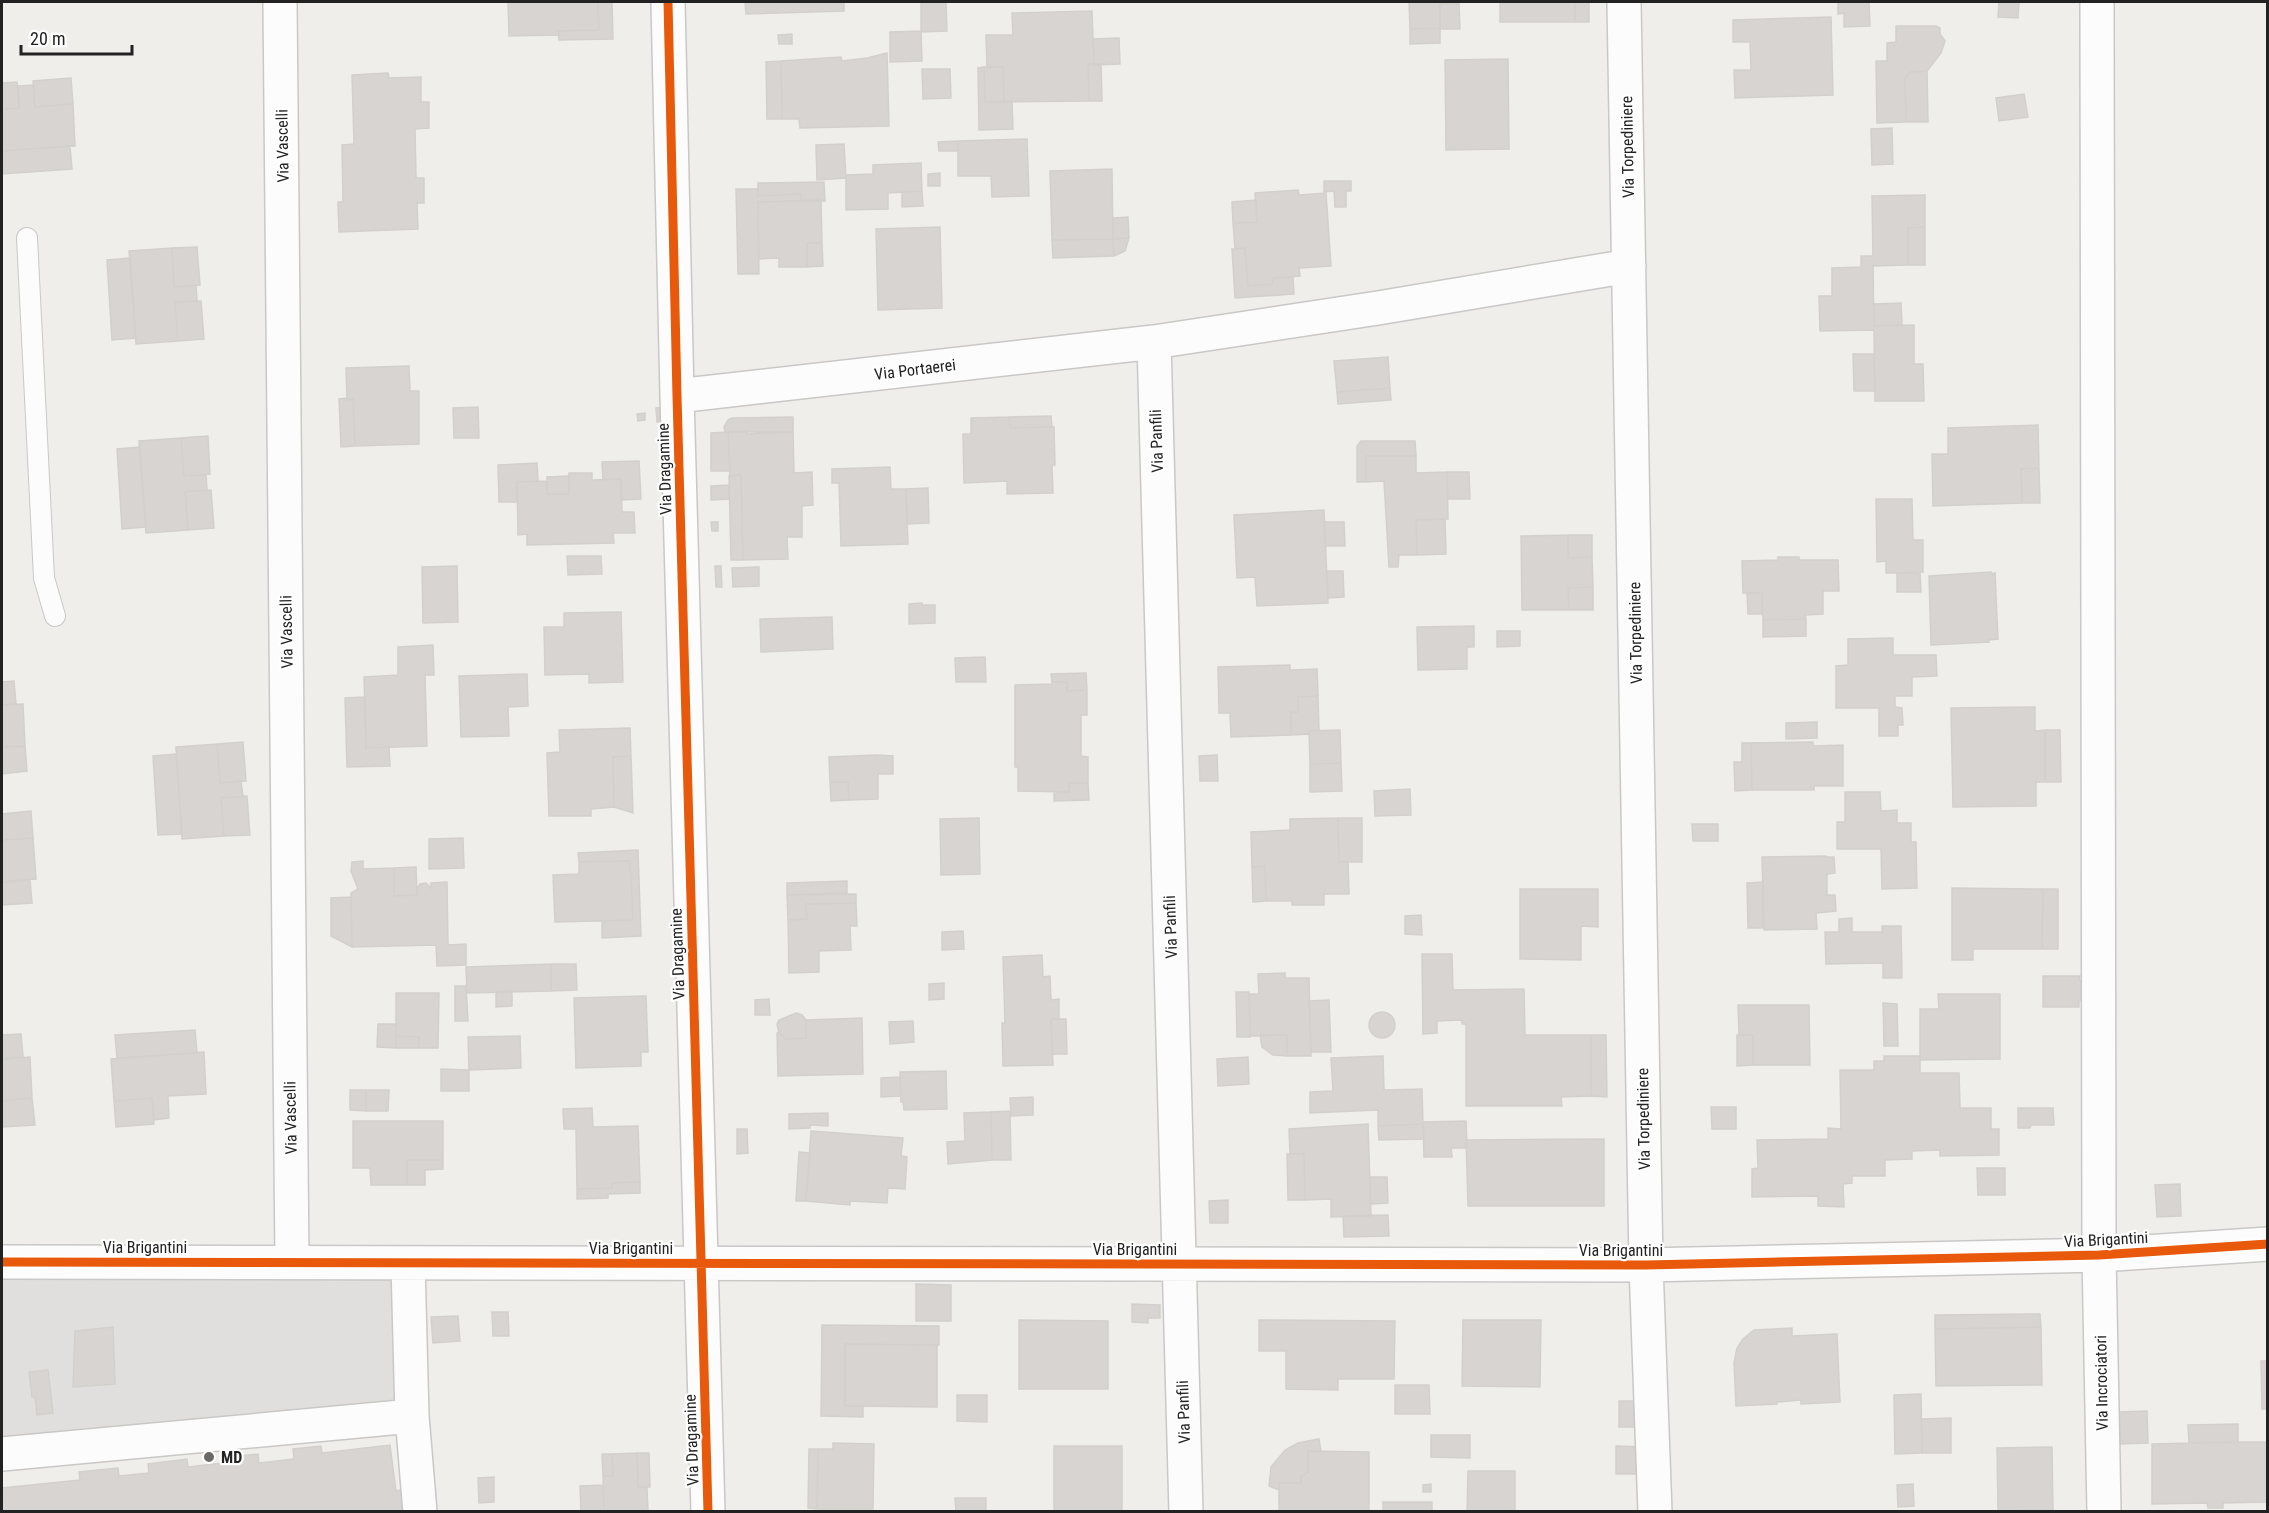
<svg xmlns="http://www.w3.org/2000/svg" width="2269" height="1513" font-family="'Roboto Condensed',sans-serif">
  <rect width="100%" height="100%" fill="#f0eeeb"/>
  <!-- parking -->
  <path fill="#e0dfde" d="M2 1262 408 1264 412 1416 2 1454Z"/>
  <!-- building -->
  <path fill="#d7d4d2" stroke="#d3d0cc" stroke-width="1.5" d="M508 2H598L599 30 558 31 559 35 509 36Z
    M598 2H612L613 39 559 40 558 31 599 30Z
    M745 2H844V11L746 14Z
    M921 2H946L947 31 921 32Z
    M1409 2H1440V28L1410 29Z
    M1440 2H1459V4H1440Z
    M1500 2H1575V22H1500Z
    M1575 2H1589V22H1575Z
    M1838 2H1869L1870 26 1844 27V13L1838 14Z
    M1999 2H2019L2018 18 1998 17Z
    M1440 4H1459L1460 29H1440V43L1410 44V29L1440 28Z
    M1092 11 1094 65 1088 64 1089 101 1004 102 1003 67 987 68 986 35H1013L1012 13Z
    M1831 17 1833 95 1735 98 1734 70H1751L1750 42H1733V20Z
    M1896 26H1936L1940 28V34L1945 41 1941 53 1927 71 1910 72 1905 78 1906 122 1877 123 1876 61H1887V43L1896 42Z
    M921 31 922 61 890 62V32Z
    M792 34V44H779L778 35Z
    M1119 38 1120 64 1094 65 1093 39Z
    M887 53 889 126 800 128 799 119H782L781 61 841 57 842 61 867 58Z
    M1508 59 1509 149 1446 150 1445 60Z
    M781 61 782 119H767L766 62Z
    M1088 64H1101L1102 101H1089Z
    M984 67H1003L1004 102H985Z
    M984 67 985 102 1012 101 1013 129 979 130 978 68Z
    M922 69H950L951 98 923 99Z
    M1927 71 1928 122H1906L1905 78 1910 72Z
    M388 73 389 78 421 77V102H429V128L415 129 416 178H424V203H417L418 229 339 232 338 202H343L342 145 354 144 352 75Z
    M71 78 73 104 35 107 33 81Z
    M17 82 19 108 2 109V83Z
    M33 85 35 107 73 104 75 146 2 151V109L19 108 18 86Z
    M2024 94 2028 117 1999 121 1996 98Z
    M1892 128 1893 164 1872 165 1871 129Z
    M1027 139 1029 196 992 197 991 176H958V141Z
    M958 141V151H939L938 142Z
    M844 144 846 178 817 180 816 145Z
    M70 146 72 169 2 174V151Z
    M921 163 922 191 888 193V209L846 210V175L873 174V165Z
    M1112 169 1113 239 1052 240 1050 171Z
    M940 173V186H928V174Z
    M1324 181H1351V191H1346V207H1335L1334 191 1324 192Z
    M824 182 825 201H801V194L758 196V183Z
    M736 189H758V196L801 194V201L758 202 759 274H738Z
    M1298 190 1299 195 1326 193 1331 266 1299 268 1300 276 1272 278 1273 284 1248 286 1245 248 1235 249 1233 223 1257 222 1255 193Z
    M922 191 923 206 902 207V192Z
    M1925 195V227L1908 228V265L1873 266 1874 326 1914 325V364H1923L1924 401H1875L1874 330 1820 331 1819 296H1832V268L1861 267V256H1873L1872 196Z
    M821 200 822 243H807V267H779V258L759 259 758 202Z
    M1256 200 1257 222 1233 223 1232 202Z
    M1128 217 1129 238 1113 239V218Z
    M940 227 942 308 878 310 876 229Z
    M1925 227V265H1908V228Z
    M1129 238 1125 251 1114 256 1113 239Z
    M1113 239 1114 256 1053 258 1052 240Z
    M807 243H822L823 266 807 267Z
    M197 247 200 285 174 287 172 248Z
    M172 248 174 287 196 285 197 301 175 302 178 341 136 344 129 251Z
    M1245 248 1248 286 1273 284 1272 278 1293 277 1294 294 1235 298 1232 249Z
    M130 258 136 338 112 340 107 260Z
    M201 301 204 339 178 341 175 302Z
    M1901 303 1902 325 1874 326V304Z
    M1853 354H1874L1875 391H1854Z
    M1388 357 1390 388 1337 392 1334 361Z
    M409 366 410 391H419V444L355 446 353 399 347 400 346 368Z
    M1390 388 1391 400 1338 404 1337 392Z
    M347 398V400L353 399 355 446 341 447 339 399Z
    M478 407 479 438H454L453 408Z
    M675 407 676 421 657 422 656 408Z
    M645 413V420L638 421 637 414Z
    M1051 416 1052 427 1010 428 1009 417Z
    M793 417V432H725L724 427 728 420 732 418Z
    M1009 417 1010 428 1054 427 1055 465H1052L1053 493 1007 494V481L964 483 963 434H971V418Z
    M2038 425 2039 468 2021 469 2022 503 1933 506 1932 454H1948V428Z
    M747 431V434L793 432 794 473 812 472 813 505 802 506V537H787L788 559 743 560 741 475 730 476 728 432Z
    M728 432 730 471H711V433Z
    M208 436 210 474 184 476 181 438Z
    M181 438 184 476 206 475 207 490 185 492 188 530 146 533 139 441Z
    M1361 441H1415L1416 456H1366V482H1357V446Z
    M140 447 146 527 122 529 117 449Z
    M1366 456H1416V473L1447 472 1448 519 1416 520 1417 555H1399L1398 567H1389L1384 481 1366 482Z
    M639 461 641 499 621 500V479L603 480 602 462Z
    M537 463 538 481 517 482V502H499L498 465Z
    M890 467 891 489H906L908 544 841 546 839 483H832V469Z
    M2039 468 2040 503H2022L2021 469Z
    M1447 472H1469L1470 499H1448Z
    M569 473H592V480L621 479 622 512H634L635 533H613L614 543 527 545V534L518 535 517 482 547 481V494H569Z
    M741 475 743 560H731L729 476Z
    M569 476V494H547V477Z
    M729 485V499L711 500V486Z
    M928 488 929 523 907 524 906 489Z
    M211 490 214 528 188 530 185 492Z
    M1876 499H1912L1913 540H1923V572L1886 573V561L1877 562Z
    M1324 510 1328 603 1257 606 1255 577 1237 578 1234 515Z
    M1445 519 1446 554 1417 555 1416 520Z
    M711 522H718V531H712Z
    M1324 522H1344L1345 546H1325Z
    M1568 535H1592V557L1568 558Z
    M1568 535V558L1592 557 1593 587 1568 588 1569 610H1522L1521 536Z
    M567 556H601L602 574 568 575Z
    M1778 557H1799V560H1838L1839 591H1823V614L1805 615 1806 619 1763 620 1762 593H1743L1742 561 1778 560Z
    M457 566 458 622 423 623 422 567Z
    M715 566H721L722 587H716Z
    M759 567V586L733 587 732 568Z
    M1327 571H1343L1344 597 1328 598Z
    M1991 572V574L1995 573 1998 639 1989 640V642L1931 645 1929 576Z
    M1897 573H1920L1921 592H1897Z
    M1593 587V610H1569L1568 588Z
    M1747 593H1762V614H1748Z
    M922 603V605H935V623L909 624V604Z
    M621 612 623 682 589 683V674L545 675 544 627H564V613Z
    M832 617 833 649 761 652 760 619Z
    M1806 619V636L1763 637V620Z
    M1474 626V647H1467V669L1418 670 1417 627Z
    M1497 631H1520V646L1497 647Z
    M1893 638V655H1936L1937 676 1912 677V696H1895V707L1902 708 1903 725H1898V736H1879V708H1836V666L1848 665V639Z
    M433 645 434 675H425L427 746 366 748 364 677 398 675V647Z
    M985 657 986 682H956L955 658Z
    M1290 665V670L1317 669 1318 696 1298 697V712H1291V735L1231 737 1230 713H1219L1218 667Z
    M1086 673 1087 690 1067 691V682H1052L1051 674Z
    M527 674 528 706 508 707 509 736 461 737 459 676Z
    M14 681 16 704 2 705V682Z
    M1052 682H1067V691L1087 690V715H1081V756L1088 757V783H1069V792L1018 791V767H1015V685L1052 684Z
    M1318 696 1319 730 1309 731V734L1291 735V712H1298V697Z
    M365 697 366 748 389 747 390 766 347 767 345 698Z
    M23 704 25 746 2 747V705Z
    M2035 707V731L2045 730V782H2036V806L1953 807 1951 708Z
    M1817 722V738L1786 739V723Z
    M630 728 631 756 613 757 614 807 591 809V816H549L547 753 560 752 559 730Z
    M1340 730 1341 763 1310 764 1309 731Z
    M2045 730H2060L2061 782H2045Z
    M243 742 246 781 220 783 217 744Z
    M1813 742V746L1843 745V786H1814V790H1752L1751 743Z
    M1742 743H1751L1752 790 1735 791 1734 762H1742Z
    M217 744 220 783 241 781 243 797 221 798 224 836 182 839 176 747Z
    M25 746 27 771 2 774V747Z
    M176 754 182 834 158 835 153 756Z
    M877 755 893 756V774H878V799L849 800 848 782H830L829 757Z
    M1217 755 1218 781H1200L1199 756Z
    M631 756 633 813 614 807 613 757Z
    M1341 763 1342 791 1310 792V764Z
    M830 782H848L849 800 831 801Z
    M1069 783H1088L1089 800 1054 801V792H1069Z
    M1410 789 1411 815 1375 816 1374 791Z
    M1845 792H1880L1881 811 1897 810V823H1911V842H1916L1917 888 1882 889 1881 849H1837V822H1845Z
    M247 796 250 835 224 836 221 798Z
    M31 811 33 838 2 840V814Z
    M979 818 980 874 941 875 940 819Z
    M1338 818 1339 862H1348L1349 894H1324V905H1292V901H1266L1265 866 1252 867 1251 832 1290 830V819Z
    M1338 818H1362V862H1339Z
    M1692 824H1718V841H1693Z
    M33 838 36 879 2 882V840Z
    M463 838 464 868 429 869V839Z
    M638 850 641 936 602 938V921L633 920 630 861 579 862 578 853Z
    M1826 856V857H1834L1835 873 1827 874V895H1835L1836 911 1816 913 1817 929 1764 930 1762 857Z
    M363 861V869L394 868V896L417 895V889L420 884 426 883 431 888V883L447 882 448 945 466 944V965L437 966 436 945 352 947 351 893 358 889 351 871 352 862Z
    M630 861 633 920 555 922 553 875 579 874V862Z
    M1265 866 1266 901 1253 902 1252 867Z
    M416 867 417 895 394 896V868Z
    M30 880 32 903 2 905V882Z
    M847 881V893L787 895V883Z
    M1763 882V928H1748L1747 883Z
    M1952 888 2043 889 2042 949H1973V960H1952Z
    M1520 889H1598V927L1581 926V960L1520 959Z
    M2043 889H2058V949H2042Z
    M856 894V903L806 904 807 919 788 920 787 895Z
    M351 897 352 947 331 936V898Z
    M856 903 857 926H850L851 950 819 951V972L789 973 788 920 807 919 806 904Z
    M1421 915 1422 935 1405 934V916Z
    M1852 918V932H1882V926H1901L1902 978H1883V963L1826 964 1825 932H1839V919Z
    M963 931 964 949 942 950V932Z
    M1422 954H1452L1453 990 1524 989 1525 1035H1591V1096L1561 1097 1562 1106H1466V1024H1462V1020L1437 1021V1033L1423 1034Z
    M1042 955 1043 977 1050 976 1051 1000 1059 999V1019H1051L1053 1065 1003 1066 1002 1023H1005L1003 957Z
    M551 964H576L577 990 551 991Z
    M551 964V991L467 993 466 967Z
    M1285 973V978H1309L1311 1056H1287V1035L1250 1036 1249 994H1259L1258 974Z
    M2043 976H2080L2079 980H2086V1000H2079V1007H2043Z
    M944 983V999L929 1000V984Z
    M455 986H466L468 1021H455Z
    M512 991V1006L496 1007V992Z
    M1236 992H1249L1250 1037H1237Z
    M396 993H439L438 1048H419V1037L396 1036Z
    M1938 994H2000V1059L1920 1060V1009H1939Z
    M646 996 648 1052H641V1066L576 1068 574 998Z
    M769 999 770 1015H755V1000Z
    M1329 1000 1331 1052H1311L1309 1001Z
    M1883 1003 1897 1004 1898 1046H1884Z
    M1738 1005H1809L1810 1065H1753V1035H1739Z
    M1369 1025a13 13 0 1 1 26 0a13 13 0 1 1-26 0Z
    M796 1013 802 1015 806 1020V1038L786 1039 779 1033 777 1024 779 1020Z
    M862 1018 863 1074 778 1076 777 1033H779L786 1039 806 1038V1020Z
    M1051 1019H1066L1067 1054H1052Z
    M913 1021 914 1042 890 1044 889 1022Z
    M378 1024H396V1048L377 1047Z
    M195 1030 197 1053 117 1058 115 1035Z
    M21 1034 23 1057 2 1059V1035Z
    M1260 1035H1287V1056L1273 1055 1262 1047Z
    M1591 1035H1606L1607 1097 1591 1096Z
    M1737 1035H1753V1065L1737 1066Z
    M396 1036 419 1037V1048H396Z
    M520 1036 521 1068 469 1070 468 1037Z
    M204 1052 206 1094 168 1096 169 1118 154 1120 152 1098 114 1101 111 1059Z
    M1383 1056 1384 1090 1422 1089 1423 1124 1378 1126V1110L1310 1113V1092L1333 1091 1331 1058Z
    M1884 1056H1920V1073H1959L1960 1108H1991V1129H1999V1155L1940 1156V1150L1912 1151V1159L1885 1160V1176H1852V1183L1843 1184 1844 1207 1818 1206V1196L1752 1197V1169L1758 1168 1757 1140 1828 1139V1128L1841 1129 1840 1070H1874V1061H1884Z
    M30 1057 32 1098 2 1101V1059Z
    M1248 1057 1249 1084 1218 1086 1217 1059Z
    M441 1069 469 1070V1091H441Z
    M946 1071 947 1109 904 1110 903 1102H901L900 1072Z
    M900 1077 901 1096 881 1097V1078Z
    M350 1090H366V1111L350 1110Z
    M366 1090H389L388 1111H366Z
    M1033 1097V1115L1011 1116 1010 1098Z
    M32 1098 35 1125 2 1127V1101Z
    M152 1098 154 1124 116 1127 114 1101Z
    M1711 1107H1736V1129H1712Z
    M592 1108 593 1127 638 1126 640 1182 612 1183V1188L577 1189 576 1129H564L563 1109Z
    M2018 1108H2053L2054 1125H2031L2030 1128H2018Z
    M1010 1111 1011 1160H992L991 1112Z
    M991 1112 992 1160 948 1164 947 1142 965 1141 964 1113Z
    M828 1113V1126L810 1125V1128L789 1129V1114Z
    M353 1121H443V1160H407V1185H371L370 1168H353Z
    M1466 1121 1467 1148H1451L1452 1157H1424L1423 1122Z
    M1368 1124 1371 1216 1331 1217V1199L1305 1200 1304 1154H1290L1289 1129Z
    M1423 1124 1424 1139 1379 1140 1378 1126Z
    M737 1129H747L748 1153 737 1154Z
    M811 1131 903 1138 901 1156 907 1157 905 1189 888 1188 887 1203 850 1201V1205L806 1201Z
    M1604 1139V1206H1468L1466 1140Z
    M799 1152 810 1153 806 1201H796Z
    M1287 1154H1304L1305 1200H1288Z
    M407 1160H443V1169L425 1170V1185H407Z
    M1977 1168H2005V1195H1978Z
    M1370 1177H1387L1388 1203 1371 1204Z
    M640 1182V1193L608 1194V1198L577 1199V1189L612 1188V1183Z
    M2180 1184 2181 1216 2157 1217 2155 1185Z
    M1228 1200V1223H1210L1209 1201Z
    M1388 1215 1389 1236 1344 1237 1343 1216Z
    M916 1284 951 1285V1321H916Z
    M1132 1304 1160 1305V1318H1148V1323L1132 1322Z
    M492 1312H508L509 1336H493Z
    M2040 1314 2041 1327 1935 1329V1315Z
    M458 1316 460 1341 433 1343 431 1317Z
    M1019 1320 1108 1321V1389H1019Z
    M1259 1320 1395 1321 1394 1379H1338V1390L1286 1389V1351H1259Z
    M1463 1320H1541L1540 1387 1462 1386Z
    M822 1325 939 1326V1345L845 1344V1406H863V1417L821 1416Z
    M113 1327 115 1384 73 1387 75 1331Z
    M2041 1327 2042 1385 1936 1386 1935 1329Z
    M1792 1328V1336L1837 1334 1840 1402 1801 1404V1400L1777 1402V1404L1736 1406 1734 1363 1737 1348 1743 1339 1754 1330Z
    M845 1344 937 1345V1407L845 1406Z
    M2261 1361H2268V1409H2262Z
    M48 1370 53 1413 37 1415 35 1397H32L29 1372Z
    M1395 1385H1429L1430 1414H1395Z
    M1921 1394 1922 1453 1895 1454 1894 1395Z
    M957 1395H987V1422L957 1421Z
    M1619 1401H1641V1427H1619Z
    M2147 1411 2148 1443 2120 1444 2119 1412Z
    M1951 1418V1453H1922L1921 1419Z
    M2238 1424V1442L2189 1443 2188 1425Z
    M1431 1435H1470V1458L1431 1457Z
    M1319 1439 1321 1452 1308 1451V1472L1301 1477V1483H1279V1490L1269 1486 1271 1467 1285 1450 1298 1443Z
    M2238 1442H2268V1502L2223 1503V1508H2208L2207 1503 2152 1504V1444Z
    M833 1443 874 1444 873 1509H817L818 1449H833Z
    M390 1445 396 1491 401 1490 403 1512H2V1488L80 1480 79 1472 118 1468 119 1476 149 1473 148 1464 187 1459 188 1467 231 1462 230 1457 258 1454 259 1463 294 1459 293 1449 321 1446 322 1453Z
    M1054 1446H1122V1512H1054Z
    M1616 1446 1643 1447 1642 1474H1616Z
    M2052 1447 2053 1510 1998 1511 1997 1448Z
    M809 1449H818L817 1509 808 1508Z
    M1308 1451 1369 1452V1512H1279V1483H1301V1477L1308 1472Z
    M637 1453 638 1487 647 1488 648 1512H604L603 1476H613L612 1454Z
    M637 1453H649L650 1487H638Z
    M602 1454H612L613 1476H603Z
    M1468 1471H1515V1512H1467Z
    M494 1477V1502L479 1503 478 1478Z
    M1431 1484V1492H1423V1485Z
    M1913 1484 1914 1506 1898 1507 1897 1485Z
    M603 1485 604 1512H581L580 1486Z
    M955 1498H986V1512H956Z
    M1383 1502H1432V1512H1383Z"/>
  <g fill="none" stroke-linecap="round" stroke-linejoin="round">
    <defs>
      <path id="service" d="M27 238 44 578 55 616"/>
      <path id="minor" d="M280 2 292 1262
        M668 2 677 396 708 1512
        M1624 2 1646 1265 1655 1512
        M2097 2 2099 1255 2104 1512
        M1154 342 1186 1512
        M677 396 1154 342 1378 308 1629 266
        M2 1262 1646 1265 2099 1255 2268 1244
        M408 1264 412 1416 420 1512
        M2 1454 412 1416"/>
    </defs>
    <!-- service casing -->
    <use href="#service" stroke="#c9c8c7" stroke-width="22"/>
    <!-- minor casing -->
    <use href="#minor" stroke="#c9c8c7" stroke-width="36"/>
    <!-- service -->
    <use href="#service" stroke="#fdfcfc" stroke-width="20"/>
    <!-- minor -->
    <use href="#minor" stroke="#fdfcfc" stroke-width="33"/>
    <defs>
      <path id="cycleway" d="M668 2 677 396 708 1512
        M2 1262 1646 1265 2099 1255 2268 1244"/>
    </defs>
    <!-- cycleway casing -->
    <use href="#cycleway" stroke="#fff" stroke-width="13"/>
    <!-- cycleway -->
    <use href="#cycleway" stroke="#e8590c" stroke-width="9"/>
  </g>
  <!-- markers -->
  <circle fill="#6a6968" stroke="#fff" stroke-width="2" cx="209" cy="1457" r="6"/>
  <g text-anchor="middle" stroke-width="4.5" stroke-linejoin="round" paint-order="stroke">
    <!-- street labels -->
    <g font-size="16" fill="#222" stroke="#fff">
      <text transform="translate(282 146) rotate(-91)" y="6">Via Vascelli</text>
      <text transform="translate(1627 147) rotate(-91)" y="6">Via Torpediniere</text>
      <text transform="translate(915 369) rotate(-7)" y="6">Via Portaerei</text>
      <text transform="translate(1156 441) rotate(-92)" y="6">Via Panfili</text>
      <text transform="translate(664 469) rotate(-92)" y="6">Via Dragamine</text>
      <text transform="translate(286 632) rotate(-91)" y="6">Via Vascelli</text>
      <text transform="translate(1635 633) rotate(-91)" y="6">Via Torpediniere</text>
      <text transform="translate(1170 927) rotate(-92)" y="6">Via Panfili</text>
      <text transform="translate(677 954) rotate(-92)" y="6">Via Dragamine</text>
      <text transform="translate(290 1118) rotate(-91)" y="6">Via Vascelli</text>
      <text transform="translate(1643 1119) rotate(-91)" y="6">Via Torpediniere</text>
      <text transform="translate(2106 1239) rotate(-3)" y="6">Via Brigantini</text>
      <text x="145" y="1253">Via Brigantini</text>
      <text x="631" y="1254">Via Brigantini</text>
      <text x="1135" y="1255">Via Brigantini</text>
      <text x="1621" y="1256">Via Brigantini</text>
      <text transform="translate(2101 1383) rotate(-91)" y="6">Via Incrociatori</text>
      <text transform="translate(1183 1412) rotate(-92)" y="6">Via Panfili</text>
      <text transform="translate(691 1440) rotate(-92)" y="6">Via Dragamine</text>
    </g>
    <!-- poi labels -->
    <g font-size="16" font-weight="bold" fill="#222" stroke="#fff" text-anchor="start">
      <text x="221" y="1463">MD</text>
    </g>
  </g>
  <!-- border -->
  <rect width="2269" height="1513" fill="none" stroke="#222222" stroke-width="6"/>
  <!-- scale -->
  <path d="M21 45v9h111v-9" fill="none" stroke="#222222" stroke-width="3"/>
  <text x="30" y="45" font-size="18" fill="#222222" stroke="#ffffff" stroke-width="4.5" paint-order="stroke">20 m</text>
</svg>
